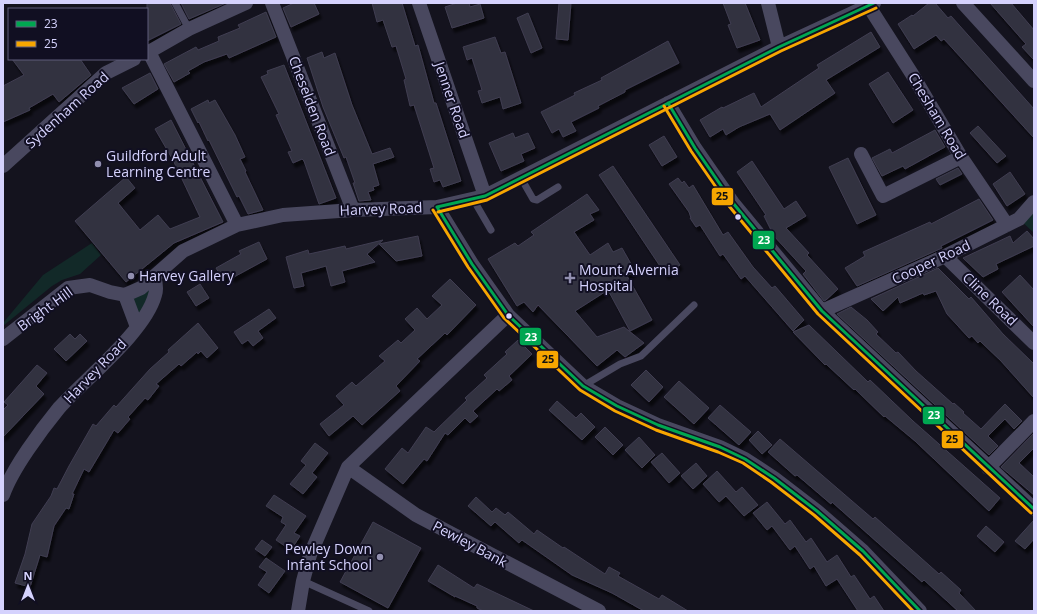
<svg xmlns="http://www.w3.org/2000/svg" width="1037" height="614" font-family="'Open Sans',sans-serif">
  <defs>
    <filter id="shadow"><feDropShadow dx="2.5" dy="4.5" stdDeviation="1" flood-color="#0009"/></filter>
  </defs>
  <rect width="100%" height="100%" fill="#14131e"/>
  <!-- green -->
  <path fill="#122928" d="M1034 202V233L1019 219Z
    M92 243 101 255 80 274 62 280 52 286 3 326V323L43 275Z
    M152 289 138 318 133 296Z"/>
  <!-- building -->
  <path fill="#323140" stroke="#403e51" filter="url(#shadow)" d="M147 3H170L181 24 147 41Z
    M181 3H226L189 19Z
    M294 3H314L319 14 291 27 283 8Z
    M372 3H402L415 46 418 45 434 103H436L461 181 443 187 440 180 434 182 430 169 434 168 414 105 410 106 404 80 406 79 396 46 392 47 383 20 377 22Z
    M457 3H469L470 7 480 4 484 18 452 28 445 7Z
    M559 3H571L568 40 556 39Z
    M723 3H745L760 40 737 48 728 25 731 24Z
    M929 3H935L948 18 951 16 1034 109V138L944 39 941 41 936 35 914 49 898 24 912 15 913 16Z
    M990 3H1011L1034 30V60L1022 47 1026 44Z
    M266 12 276 37 229 58 227 54 204 62 188 71 190 73 174 82 164 64 196 47 198 50 219 41 218 37 240 28 238 25Z
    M528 13 542 48 531 53 517 18Z
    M871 32 880 47 826 80 835 93 780 130 770 114 739 127 726 135 723 129 710 137 700 120 722 107 723 108 754 93 761 107 819 68 817 65Z
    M495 37 501 53 505 52 521 103 503 109 500 97 482 103 478 91 482 90 472 58 467 60 463 47Z
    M668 41 679 63 625 90V92L598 106 599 108 571 122 576 131 563 137 559 129 552 133 541 112 575 95 574 93 602 80 601 78Z
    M322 52 324 58 335 53 352 105 372 154 390 148 394 157 373 164 379 185 373 187 374 190 368 192 371 200 359 201 353 183H355L346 157 344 158 323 107 307 58Z
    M12 59H80L91 75 59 102 53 94 29 108 30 110 3 122V86L24 75Z
    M284 65 336 198 319 204 304 161 302 159 293 163 288 152 292 151 276 115 279 114 261 77 268 74 267 71Z
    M888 72 913 110 893 123 869 84Z
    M150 73 158 89 134 104 122 88Z
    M208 100 209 103 215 100 235 135 245 157 240 159 246 171 245 172 263 210 248 214 239 196 237 197 209 140 208 141 199 122 198 123 191 109Z
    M171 120 223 222 174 243 126 282 75 221 126 177 135 188 118 203 140 230 158 215 170 229 200 217 173 160 155 129Z
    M978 126 1006 156 997 163 970 133Z
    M935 130 945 147 905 169 903 166 882 176 872 158 890 149 892 153Z
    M513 133 515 138 528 133 535 148 521 154 524 161 501 171 489 143Z
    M664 136 677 157 662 166 649 145Z
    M848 158 876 215 857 224 829 167Z
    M752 161 784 209 796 201 806 216 786 228 809 253 807 255 838 289 826 300 824 301 803 274 806 271 774 236 764 216 766 215 737 172Z
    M613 166 680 265 666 275 599 175Z
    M958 168 962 174 940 185 936 179Z
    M1010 172 1025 194 1007 206 993 184Z
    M678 178 682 183 684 181 689 188 693 185 723 235 728 232 753 267 772 288 775 286 804 320 793 331 745 276 741 279 723 254 720 256 700 225 696 227 690 218H691L689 212 669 184Z
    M587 194 599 210 590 214 594 220 574 232 590 255 608 243 613 252 622 248 635 271 627 276 652 320 630 331 608 290 575 311 597 337 624 327 644 343 625 357 617 350 597 366 538 305 533 312 524 302 517 306 488 259 515 243 518 246 534 235 531 232Z
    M979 199 993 220 941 246 942 248 857 286 845 268 865 256 863 252 930 222 931 224Z
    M1027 231 1034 239V246L996 264 998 269 983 277 963 258 1010 236 1013 243Z
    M418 236 422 256 396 261 379 244Z
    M383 240 367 254 375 262 342 271 345 282 331 286 326 266 301 273 304 286 294 288 286 257 308 250 309 254 345 246 346 249Z
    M259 242 267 259 232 278 229 273 222 278 216 268 241 254 239 251Z
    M938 268 969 299 971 297 1003 334 1034 364V398L1001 361 980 341 978 343 972 336 969 338 947 314 936 291 924 295 923 293 900 303 898 297 883 311 871 299Z
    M1020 275 1034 290V327L1002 292Z
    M450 279 476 305 447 335 445 333 417 359 420 361 396 386 400 391 362 425 353 416 329 436 320 424 344 405 336 396 352 382 356 386 385 361 379 356 398 340 401 343 415 330 405 319 417 308 427 319 442 305 432 296Z
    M200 284 209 298 196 306 187 292Z
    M851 307 867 320 878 332 876 334 896 353 898 352 916 371 953 404 954 403 964 412 963 413 981 429 1005 404 1022 421 1014 429 1005 419 988 436 998 446 989 455 837 314Z
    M269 309 276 318 258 331 263 338 253 346 248 340 242 344 234 332Z
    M198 323 218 348 207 358 201 351 198 354 197 352 181 366 179 364 156 384 159 386 148 400 145 398 128 417 130 419 118 433 114 430 89 472 84 469 72 494H74L69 509 66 508 54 526 47 557 40 555 30 587 15 583 25 554 32 524 51 496 54 488 57 489 69 466 93 424 96 426 114 405 116 407 150 369 169 352 168 350Z
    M809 325 868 382 870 380 913 421 1000 498 989 511 915 441 885 416 884 417 855 389 854 390 826 364 825 365 793 332Z
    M70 334 75 339 80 334 87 341 66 361 54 349Z
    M518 340 532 354 509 376 512 380 499 391 497 389 473 411 478 416 470 423 465 418 448 435 445 433 427 461 424 459 403 484 385 469 402 448 408 453 426 427 434 432 467 400 465 398 487 378 484 375 507 354 505 352Z
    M37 365 47 373 36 386 44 394 3 437V410L8 405 4 402Z
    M646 370 663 387 649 402 631 385Z
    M679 381 709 408 694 424 664 397Z
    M557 401 576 418 581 413 595 427 582 440 549 410Z
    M720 405 751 432 739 445 708 418Z
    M605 427 623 445 613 455 595 437Z
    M758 431 772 445 762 454 749 440Z
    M1034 433V448L1019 463 1034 477V495L1001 467Z
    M639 437 655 455 642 468 625 450Z
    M780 439 873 519 875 517 939 574 941 572 961 590 959 593 976 611H958L924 580 922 582 832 502 831 504 797 475 795 476 768 452Z
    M315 443 328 453 312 473 317 477 303 494 290 484 306 465 301 461Z
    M662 453 680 473 669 483 651 462Z
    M696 463 707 476 693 489 681 476Z
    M717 471 736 492 742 487 758 505 744 516 726 496 719 502 703 484Z
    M274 495 306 516 294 533 300 536 291 550 276 540 286 525 281 522 283 517 266 506Z
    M476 497 492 512 496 508 505 515 508 512 534 534 537 530 563 548 564 547 605 574 609 567 620 573 618 576 659 599 662 595 688 611H644L612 593 572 575 522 540 519 543 495 522 491 526 468 506Z
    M767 502 785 524 790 520 806 542 811 538 827 562 837 555 851 577 854 575 870 599 874 596 884 611H858L837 579 826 586 814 566 810 569 795 546 790 550 772 526 767 530 753 513Z
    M1034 520V539L1025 549 1015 541Z
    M373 522 421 548 388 608 340 582Z
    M986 526 1004 542 995 552 977 536Z
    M262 540 272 547 265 556 255 549Z
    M266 558 285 571 269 593 258 585 267 572 259 567Z
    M438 565 474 588 477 584 534 611H483L477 608V606L455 596V597L428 581Z"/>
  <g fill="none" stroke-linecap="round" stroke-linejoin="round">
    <!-- lane -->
    <path stroke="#49485f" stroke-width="7" d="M175 3 189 29
      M521 178 533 199 537 200 558 187
      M473 199 491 230
      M583 386 620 364 641 356 694 305
      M303 581 369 611"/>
    <!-- street -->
    <path stroke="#49485f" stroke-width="14" d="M272 3 353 210
      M419 3 485 196
      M768 3 779 47
      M963 3 1034 81
      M868 5 912 74 961 157 1007 225
      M149 52 237 225
      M147 53 189 29 246 3
      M668 103 695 148 733 203 822 311 1034 509
      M861 154 883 196 961 157
      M3 166 106 73 134 59
      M437 207 472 264 508 315 583 386 617 406 658 425 720 447 745 459 774 478 817 511 863 551 920 611
      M945 256 1034 343
      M125 295 137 327
      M822 311 945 256 1019 219 1034 202
      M3 339 68 288 90 285 110 292 125 295 141 288 183 251 237 225 283 215 353 210 437 207 485 196 779 47 874 3
      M348 467 416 515 599 611
      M988 468 1034 421
      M3 495C12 469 41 430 59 408 86 378 145 332 155 295 157 289 156 283 154 277
      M298 611 303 581 310 555 348 467 508 315"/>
    <defs>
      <path id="bus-1" d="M668 103 695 148 733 203 822 311 1034 509
        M437 207 472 264 508 315 583 386 617 406 658 425 720 447 745 459 774 478 817 511 863 551 920 611
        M437 207 485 196 779 47 874 3"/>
      <path id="bus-2" d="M664 106 691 151 729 206 818 314 1031 513
        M433 210 468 267 504 318 580 390 615 411 656 430 718 452 743 463 771 482 814 515 860 555 913 611
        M438 212 487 200 781 51 876 8"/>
    </defs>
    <!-- bus-1 casing -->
    <use href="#bus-1" stroke="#110f22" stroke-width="6"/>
    <!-- bus-2 casing -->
    <use href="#bus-2" stroke="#110f22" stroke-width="6"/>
    <!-- bus-1 -->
    <use href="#bus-1" stroke="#00a651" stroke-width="3"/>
    <!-- bus-2 -->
    <use href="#bus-2" stroke="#f7a600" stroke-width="3"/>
  </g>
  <!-- markers -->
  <g fill="#918faf" stroke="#110f22" stroke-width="1.5">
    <circle cx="98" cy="164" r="4"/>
    <circle cx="131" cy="276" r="4"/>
    <path d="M568 272h4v4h4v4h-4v4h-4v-4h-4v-4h4z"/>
    <circle cx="380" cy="557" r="4"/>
  </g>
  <g fill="#d5d2fd" stroke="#110f22" stroke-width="1.5">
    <circle cx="738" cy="217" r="3.5"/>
    <circle cx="509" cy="316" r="3.5"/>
  </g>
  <g text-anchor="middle" stroke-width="4" stroke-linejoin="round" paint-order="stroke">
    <!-- street labels -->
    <g font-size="14" fill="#d5d2fd" stroke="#110f22">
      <text transform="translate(452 100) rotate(71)" y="5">Jenner Road</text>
      <text transform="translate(312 106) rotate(69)" y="5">Cheselden Road</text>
      <text transform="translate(67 110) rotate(-42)" y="5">Sydenham Road</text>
      <text transform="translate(937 116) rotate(59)" y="5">Chesham Road</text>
      <text transform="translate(381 209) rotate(-2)" y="5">Harvey Road</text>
      <text transform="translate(931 262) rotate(-25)" y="5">Cooper Road</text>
      <text transform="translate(990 299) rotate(44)" y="5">Cline Road</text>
      <text transform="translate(45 309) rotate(-36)" y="5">Bright Hill</text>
      <text transform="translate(95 371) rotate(-46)" y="5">Harvey Road</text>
      <text transform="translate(470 544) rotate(28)" y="5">Pewley Bank</text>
    </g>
    <!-- poi labels -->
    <g font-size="14" fill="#d5d2fd" stroke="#110f22" text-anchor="start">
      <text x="106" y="161">Guildford Adult<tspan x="106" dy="16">Learning Centre</tspan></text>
      <text x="579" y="275">Mount Alvernia<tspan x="579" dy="16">Hospital</tspan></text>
      <text x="139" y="281">Harvey Gallery</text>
      <text x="372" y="554" text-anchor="end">Pewley Down<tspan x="372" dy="16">Infant School</tspan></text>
    </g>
  </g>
  <g stroke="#110f22" stroke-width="1.5">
    <rect x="711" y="187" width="23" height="19" rx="4" fill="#f7a600"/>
    <rect x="752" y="230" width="23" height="20" rx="4" fill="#00a651"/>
    <rect x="519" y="327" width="23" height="19" rx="4" fill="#00a651"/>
    <rect x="536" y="350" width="23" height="19" rx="4" fill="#f7a600"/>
    <rect x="922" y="406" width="23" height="19" rx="4" fill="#00a651"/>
    <rect x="941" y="430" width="23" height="19" rx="4" fill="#f7a600"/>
  </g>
  <g font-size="11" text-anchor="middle" font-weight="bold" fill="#fff">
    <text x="764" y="244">23</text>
    <text x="531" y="341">23</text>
    <text x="934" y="419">23</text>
  </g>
  <g font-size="11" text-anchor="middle" font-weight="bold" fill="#111">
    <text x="722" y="200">25</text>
    <text x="548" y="363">25</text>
    <text x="952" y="443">25</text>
  </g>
  <!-- border -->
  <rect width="1037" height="614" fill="none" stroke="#d5d2fd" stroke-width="8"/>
  <!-- legend -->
  <rect x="8" y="8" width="140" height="52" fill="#110f22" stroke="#5f5d7a"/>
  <rect x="16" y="21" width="20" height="6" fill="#00a651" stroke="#5f5d7a"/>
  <text x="44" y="28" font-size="12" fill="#d5d2fd">23</text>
  <rect x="16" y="41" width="20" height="6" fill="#f7a600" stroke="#5f5d7a"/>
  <text x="44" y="48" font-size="12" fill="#d5d2fd">25</text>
  <!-- north arrow -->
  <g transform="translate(28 586)" stroke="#110f22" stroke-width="3" paint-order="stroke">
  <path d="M0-3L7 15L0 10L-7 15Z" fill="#d5d2fd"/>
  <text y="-6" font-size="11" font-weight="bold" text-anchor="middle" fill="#d5d2fd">N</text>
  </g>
</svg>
